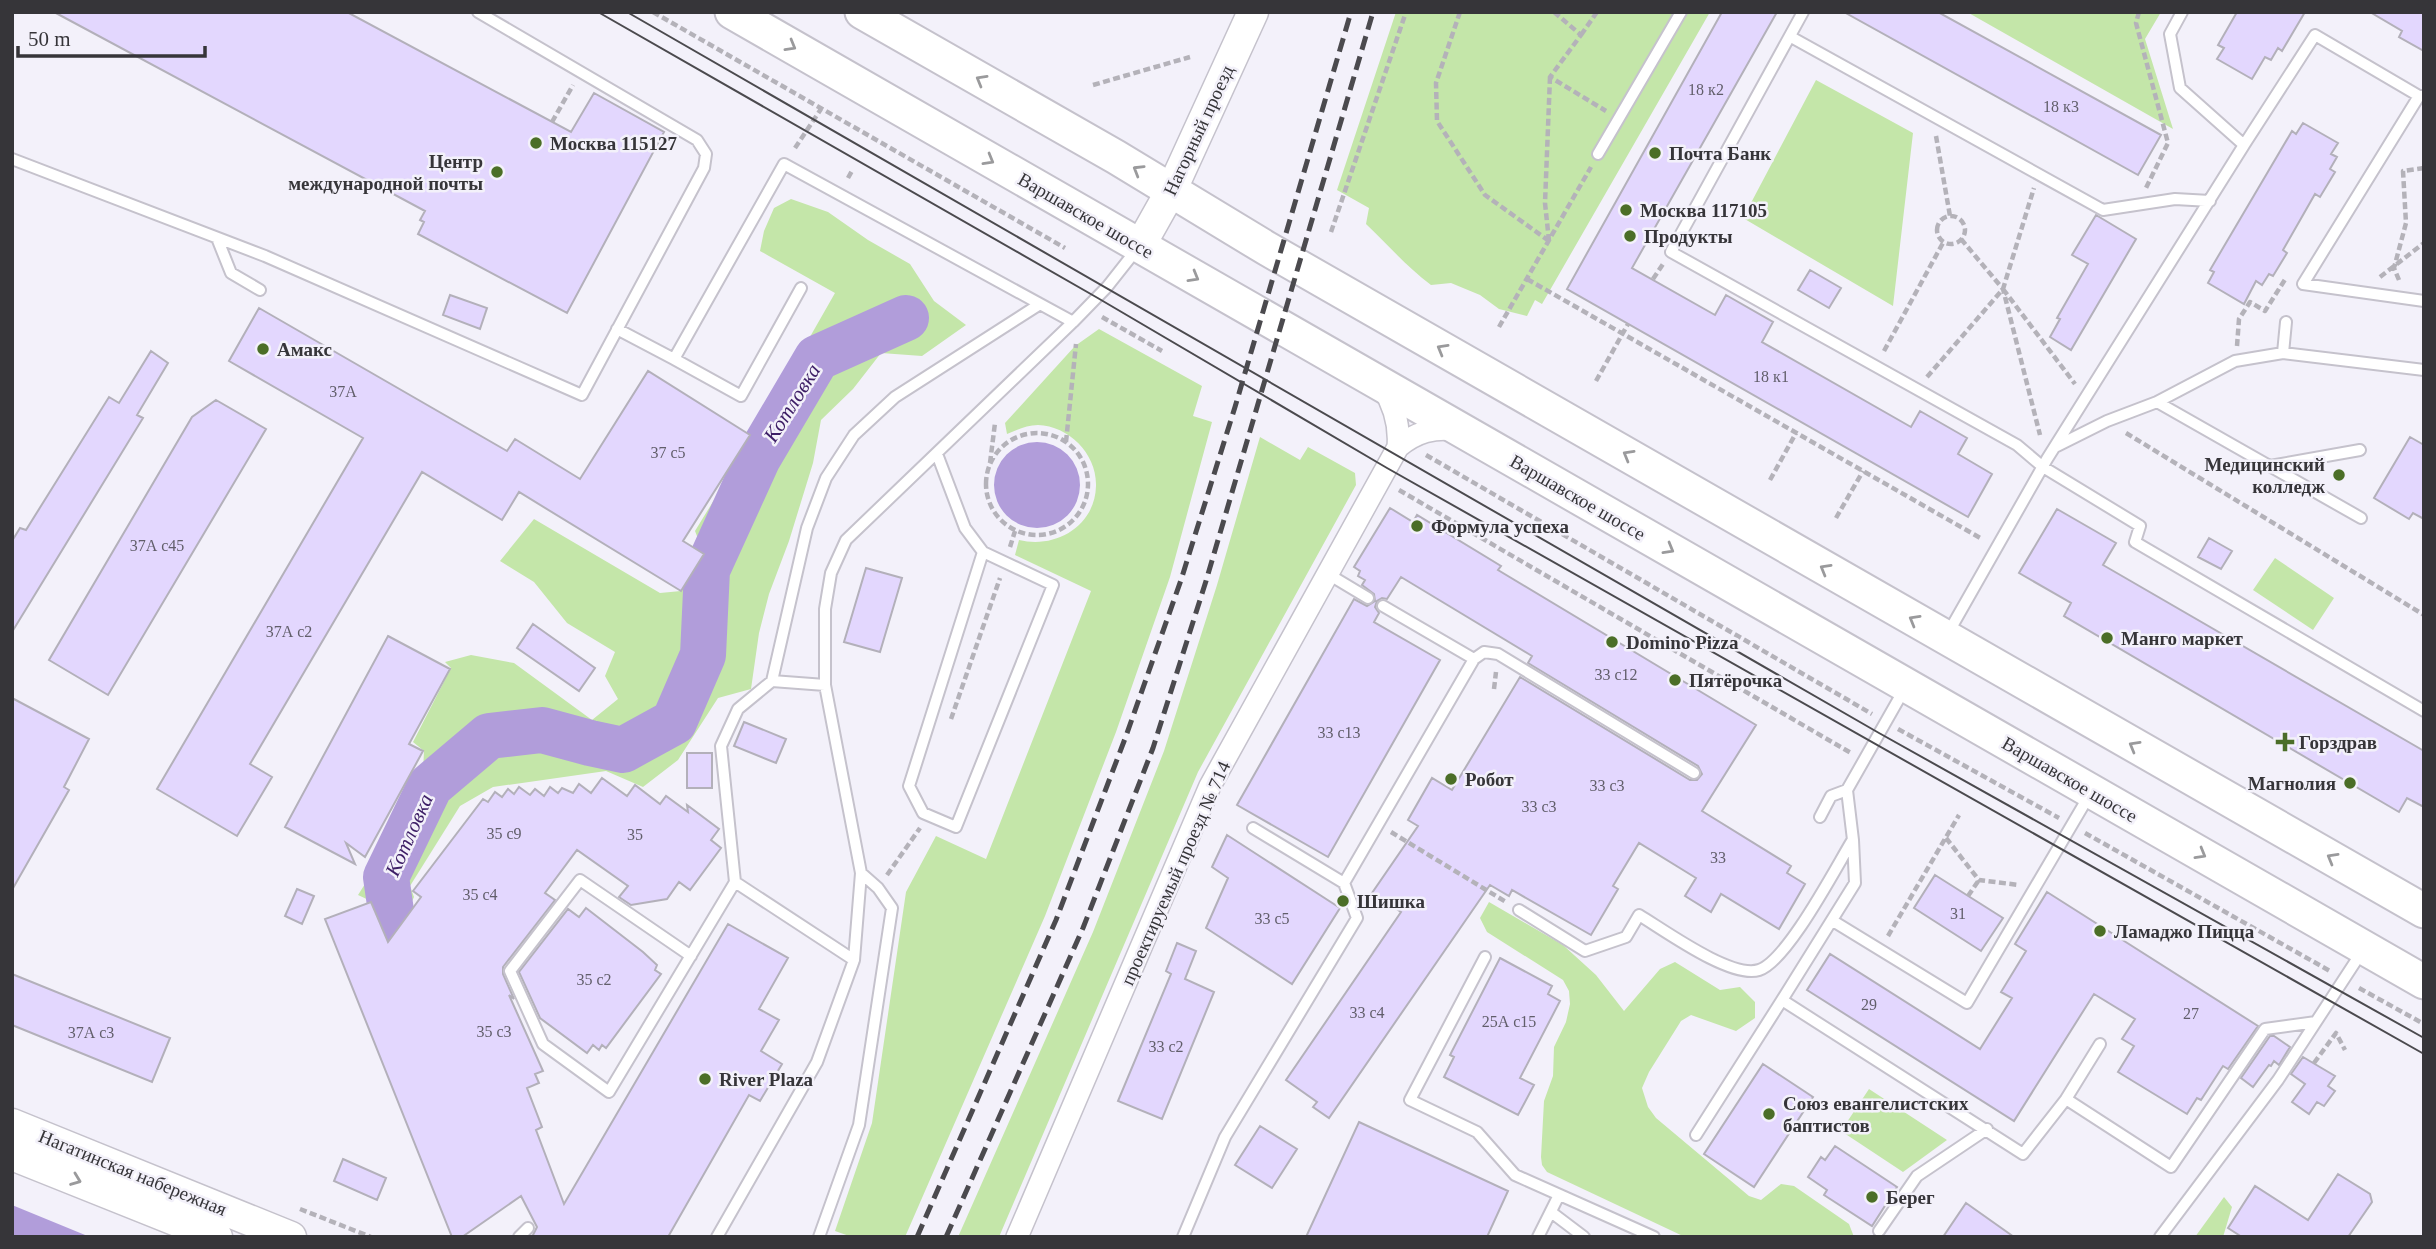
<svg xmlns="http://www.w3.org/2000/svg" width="2436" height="1249" font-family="'Times New Roman',serif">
  <rect width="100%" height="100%" fill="#f3f1fa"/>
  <!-- green -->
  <path fill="#c4e6a9" d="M1396 12H1710L1542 304 1535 300 1527 316 1499 309 1480 295 1451 283 1431 285C1407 267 1388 245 1366 224L1369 208 1337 190Z
    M1967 12H2161L2145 39 2173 129Z
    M1816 80 1913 133 1893 306 1743 218Z
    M791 199 828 212 868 240 910 264 934 301 966 325 922 356 881 353 853 389 821 420 813 463 789 541 769 594 759 633 751 689 718 698 678 760 643 787 606 771 493 787 460 806 410 886 414 897 404 918 411 930 440 1050 373 902 358 895 422 794 424 751 413 742 451 668 445 662 471 655 514 663 592 720 618 699 605 676 615 652 567 623 534 582 500 561 534 519 660 593 681 591 704 554 695 531 758 428 835 293 760 251 764 231 774 208Z
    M1099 329 1202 386 1193 416 1212 422 1170 577 1116 732 1045 916 905 1237H852L835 1231 872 1123 906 892 936 836 986 859 1091 591 1015 555 1019 540C1056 549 1095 526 1096 486 1097 454 1069 426 1038 425 1027 425 1017 430 1007 434L1005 423 1075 346Z
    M1260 437 1300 460 1308 447 1355 473 1356 485 1198 772 999 1237H958L1093 932 1164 751 1217 585Z
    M2275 558 2334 598 2313 630 2253 590Z
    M1489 902 1563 945 1596 975 1624 1011 1660 969 1675 962 1720 990 1740 987 1755 1002V1018L1736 1031 1691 1015 1681 1021 1649 1072 1642 1088 1648 1107 1656 1118 1749 1196 1761 1200 1781 1184 1794 1186 1849 1224 1854 1237H1685L1547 1172 1542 1165 1541 1157 1544 1101 1553 1076 1554 1047 1566 1022 1570 1004 1569 991 1563 980 1487 932 1480 918Z
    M1869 1089 1947 1140 1903 1172 1841 1131Z
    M2224 1197 2232 1207 2223 1237H2195Z"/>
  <!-- water -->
  <path fill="#b19dda" d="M994 485a43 43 0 1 1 86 0a43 43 0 1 1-86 0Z
    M12 1205 90 1237H12Z"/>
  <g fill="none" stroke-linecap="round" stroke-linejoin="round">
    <!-- river -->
    <path stroke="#b19dda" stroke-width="46" d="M419 988 393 925 386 877 430 786 489 736 542 730 590 743 623 750 674 722 703 655 707 570 758 458 817 358 906 318"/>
  </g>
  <!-- building -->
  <path fill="#e3d7fe" stroke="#b3b0ba" stroke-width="2" d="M54 12H347L571 132 594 93 664 132 567 313 418 234 424 222 420 220 425 211Z
    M1722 12H1777L1632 268 1715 315 1726 295 1773 322 1762 342 1911 427 1920 411 1967 438 1958 454 1992 474 1968 517 1567 289Z
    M1844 12H1938L2161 135 2138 175Z
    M2237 12H2305L2282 51 2278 48 2271 60 2265 57 2252 79 2217 59 2224 48 2218 45Z
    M2370 12H2424V51L2399 37 2402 31Z
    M2303 123 2338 143 2331 154 2337 157 2330 169 2335 172 2320 197 2315 194 2283 250 2287 253 2273 276 2269 274 2262 285 2256 281 2244 304 2208 283 2214 272 2210 270 2292 131 2296 134Z
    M2096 215 2136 239 2071 350 2050 337 2060 319 2057 318 2088 264 2072 255Z
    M1810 270 1841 288 1829 308 1798 290Z
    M450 295 487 308 480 329 443 315Z
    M259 308 507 451 515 439 580 479 648 371 750 435 683 541 704 554 681 591 519 492 502 520 422 472 250 764 272 777 237 836 157 789 363 438 229 361Z
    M151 351 168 363 137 415 143 418 12 632V541L20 528 26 530 109 397 119 403Z
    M216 400 266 429 108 695 49 660 192 417Z
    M2410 437 2424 445V519L2413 513 2409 519 2374 498Z
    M1390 508 1413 522 1417 515 1501 566 1498 570 1756 725 1702 811 1791 866 1787 873 1805 884 1779 929 1721 894 1711 912 1685 896 1696 878 1639 843 1613 886 1618 889 1591 935 1512 890 1509 896 1490 885 1329 1118 1313 1107 1317 1102 1286 1080 1401 912 1372 893 1418 826 1408 820 1432 778 1452 790 1520 677 1690 780H1697L1702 774 1698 766 1528 663 1532 656 1401 577 1387 599 1382 598 1377 601 1375 607 1379 613 1374 622 1440 660 1328 857 1237 805 1354 599 1367 606 1375 601 1374 594 1362 585 1365 580 1358 576 1360 571 1354 567Z
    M2057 509 2116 543 2103 565 2424 751V807L2407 798 2399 812 2064 616 2071 603 2019 573Z
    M2209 538 2232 551 2221 569 2198 557Z
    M866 568 902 578 880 652 844 642Z
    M533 624 595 668 579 691 517 648Z
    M388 636 450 669 409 744 423 751 365 857 346 843 355 864 285 827Z
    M12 698 89 739 64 787 69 790 12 890Z
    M744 722 786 739 776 763 734 746Z
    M687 753H712V788H687Z
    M602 778 627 796 635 785 660 804 666 796 688 812 687 805 719 829 711 840 721 848 690 890 679 882 667 899 631 905 619 897 628 886 577 850 545 893 555 900 503 967V974L514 999 509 995 543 1071 535 1074 539 1083 527 1088 542 1127 536 1130 564 1204 728 924 788 958 759 1009 779 1020 761 1051 782 1064 760 1101 749 1095 668 1237H532L537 1227 521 1196 462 1237H452L325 919 371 902 388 942 421 897 413 891 483 799 488 802 495 792 502 797 508 789 514 794 519 787 530 795 535 789 544 796 550 787 558 793 562 788 573 793 579 784 591 793Z
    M1227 835 1340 908 1292 984 1206 928 1228 878 1212 867Z
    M1935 875 2003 918 1981 951 1914 908Z
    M297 889 314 896 302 924 285 916Z
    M2047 892 2258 1026 2228 1069 2223 1066 2201 1100 2197 1098 2187 1114 2118 1072 2134 1046 2122 1039 2135 1019 2094 994 2014 1121 1807 990 1830 954 1980 1049 2012 998 2001 992 2026 951 2015 944Z
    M586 908 643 952 657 965 655 970 661 974 606 1048 602 1045 599 1050 593 1045 587 1053 540 1018 519 972 568 909 579 917Z
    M1177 943 1196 951 1185 979 1214 992 1162 1119 1118 1101 1171 974 1166 971Z
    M1500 958 1552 986 1548 994 1560 1001 1520 1078 1534 1085 1518 1115 1444 1077 1454 1057 1450 1055Z
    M12 974 170 1038 152 1082 12 1025Z
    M2270 1036H2274L2290 1047 2279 1065 2274 1061 2271 1066 2269 1065 2253 1087 2241 1078Z
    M2303 1057 2335 1076 2328 1086 2335 1091 2324 1106 2317 1102 2309 1114 2292 1102 2305 1084 2291 1074Z
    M1763 1064 1813 1097 1754 1187 1704 1154Z
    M1359 1122 1508 1191 1487 1237H1306Z
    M1260 1126 1297 1149 1272 1188 1235 1165Z
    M1835 1146 1897 1187 1872 1226 1824 1195 1827 1190 1808 1177 1821 1157 1825 1160Z
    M343 1159 386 1178 377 1200 334 1181Z
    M2338 1174 2370 1194 2372 1202 2348 1237H2242L2228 1228 2255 1186 2308 1220Z
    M1966 1203 2014 1237H1943Z"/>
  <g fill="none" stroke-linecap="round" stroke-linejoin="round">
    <defs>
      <path id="lane" d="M1803 12 1671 252 2017 445 2043 467 2140 526 2135 542 2424 711
        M1791 37 2103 210 2175 199 2210 201
        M2424 96H2419L2303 284 2424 301
        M2244 145 2315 35 2419 96
        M1598 154 1681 12
        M12 159 265 256 582 395 704 168 706 154 697 140 478 12
        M217 238 231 273 260 290
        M801 288 741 396 674 359 784 164 1073 322
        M617 329 674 359
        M2283 353 2286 322
        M2157 402 2361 518
        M2057 446 2107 421 2157 402 2235 361 2283 353 2424 370
        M937 454 965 528 983 552 909 786 923 813 956 827 1053 585 983 552
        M2270 466 2360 450
        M1328 574 1368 598
        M1383 606 1474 659 1484 652 1498 654 1694 773
        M1947 635 2047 459 2244 145 2180 88 2170 34 2182 12
        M825 685V609L831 573 846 540 1073 322 1107 287 1137 249
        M1905 688 1847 790 1853 840 1855 883 1782 1000 2023 1154 2066 1099 2171 1167 2265 1029 2316 1022
        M1820 817 1831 796 1847 790
        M1253 828 1344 883 1474 659
        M1519 910 1585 951 1626 937 1639 915C1664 930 1731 979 1759 970 1787 961 1835 869 1852 841
        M1833 921 1967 1003 2090 794
        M691 956 580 880 510 971 543 1044 609 1092 735 882
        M1485 957 1410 1100 1477 1132 1515 1175 1654 1237
        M854 960 861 873 825 685 772 681 807 528 826 478 854 435 895 397 1040 304
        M2066 1099 2100 1044
        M1696 1135 1782 1000
        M1551 1212 1584 1237
        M1879 1231 1917 1176 1987 1129
        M519 1237 528 1228
        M717 1237 817 1062 854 960 735 882 721 746 738 709 772 681
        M819 1237 859 1125 892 908 878 888 861 873
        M1183 1237 1225 1137 1357 918 1344 883
        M1538 1237 1559 1195
        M2160 1237 2278 1080 2363 950"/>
      <path id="street" d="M1398 447C1416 432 1434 427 1457 430
        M1017 1237 1210 786 1398 447C1400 424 1394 405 1382 386"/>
      <path id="secondary" d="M1140 246 1172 189 1253 12
        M12 1124 291 1237
        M12 1155 217 1237"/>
      <path id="primary" d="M732 12 2424 982
        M862 12 1116 157 1266 248 2424 911"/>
    </defs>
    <!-- lane casing -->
    <use href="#lane" stroke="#c5c2cc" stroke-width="14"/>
    <!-- street casing -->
    <use href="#street" stroke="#c5c2cc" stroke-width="24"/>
    <!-- secondary casing -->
    <use href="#secondary" stroke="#c5c2cc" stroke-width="33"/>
    <!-- primary casing -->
    <use href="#primary" stroke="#c5c2cc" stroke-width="37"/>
    <!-- path -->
    <path stroke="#b4b2b9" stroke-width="4.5" stroke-dasharray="7 3.5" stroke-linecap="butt" d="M653 12 1065 248
      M1460 12 1436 83 1437 121 1485 195 1549 241
      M1554 12 1581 35 1550 77 1606 111
      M2139 12 2136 23 2168 143 2146 188
      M1581 35 1597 12
      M1093 85 1190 57
      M552 122 573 85
      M1936 136 1950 216
      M795 148 821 109
      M848 178 853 169
      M1937 230a14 14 0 1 1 28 0a14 14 0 1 1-28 0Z
      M1331 232 1406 12
      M1961 239 2003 289 2040 435
      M1549 241 1545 203 1550 77
      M2380 277 2424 243
      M1527 279 1982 539
      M1653 279 1663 264
      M2399 280 2394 268 2406 223 2403 171 2424 168
      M2003 289 2075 384
      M1102 317 1162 351
      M1499 327 1591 167
      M2237 346 2239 319 2250 302 2265 311 2286 278
      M1884 351 1944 241
      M1927 377 2003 289 2034 188
      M1596 381 1628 324
      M2126 433 2424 615
      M986 484a51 51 0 1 1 102 0a51 51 0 1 1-102 0Z
      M1066 442 1076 344
      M1426 455 1872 714
      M990 463 995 423
      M1770 480 1796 433
      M1399 490 1851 753
      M1836 518 1863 471
      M1010 547 1015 531
      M1494 689 1496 672
      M951 719 1000 578
      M1898 729 2059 818
      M1391 832 1506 902
      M2085 833 2330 971
      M1946 838 1979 880 2019 885
      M887 875 920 828
      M1968 896 1979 880
      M1888 936 1959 815
      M2359 988 2424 1024
      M2314 1063 2336 1033 2345 1050
      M300 1209 371 1237"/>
    <!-- lane -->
    <use href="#lane" stroke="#fff" stroke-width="10"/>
    <!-- street -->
    <use href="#street" stroke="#fff" stroke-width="21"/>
    <!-- secondary -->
    <use href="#secondary" stroke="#fff" stroke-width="30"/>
    <!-- primary -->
    <use href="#primary" stroke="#fff" stroke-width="33"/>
    <!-- tram -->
    <path stroke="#4b4a4e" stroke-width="2" d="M598 12 1096 297 1387 468 2424 1054
      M627 12 1879 733 2424 1038"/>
    <!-- rail -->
    <path stroke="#4b4a4e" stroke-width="5" stroke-dasharray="14 7" stroke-linecap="butt" d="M917 1237 1056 920 1126 736 1181 580 1235 407 1351 12
      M946 1237 1083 928 1153 748 1206 581 1373 12"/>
  </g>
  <!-- one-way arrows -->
  <defs><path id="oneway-chevron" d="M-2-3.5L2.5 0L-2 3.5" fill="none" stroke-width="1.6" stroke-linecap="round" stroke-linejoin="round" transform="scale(1.75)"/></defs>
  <g stroke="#9a9a9c">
    <use href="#oneway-chevron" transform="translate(791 46) rotate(30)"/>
    <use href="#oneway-chevron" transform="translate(981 80) rotate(-150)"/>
    <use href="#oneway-chevron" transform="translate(989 160) rotate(30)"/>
    <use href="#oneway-chevron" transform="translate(1138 170) rotate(-149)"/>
    <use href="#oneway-chevron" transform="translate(1194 277) rotate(30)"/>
    <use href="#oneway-chevron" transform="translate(1442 349) rotate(-150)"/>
    <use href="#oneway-chevron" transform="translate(1628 455) rotate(-150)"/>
    <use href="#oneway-chevron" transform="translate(1669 549) rotate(30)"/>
    <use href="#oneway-chevron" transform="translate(1825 569) rotate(-150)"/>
    <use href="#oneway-chevron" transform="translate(1914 620) rotate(-150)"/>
    <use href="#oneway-chevron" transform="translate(2134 746) rotate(-150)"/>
    <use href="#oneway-chevron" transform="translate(2201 854) rotate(30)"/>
    <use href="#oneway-chevron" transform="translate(2332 858) rotate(-150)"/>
    <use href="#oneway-chevron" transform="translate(76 1180) rotate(21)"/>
  </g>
  <!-- markers -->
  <g fill="#4b6e27" stroke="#f3f1fa" stroke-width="2.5">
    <circle cx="536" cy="143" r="7"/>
    <circle cx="1655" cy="153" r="7"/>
    <circle cx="497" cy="172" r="7"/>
    <circle cx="1626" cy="210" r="7"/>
    <circle cx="1630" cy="236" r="7"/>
    <circle cx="263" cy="349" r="7"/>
    <circle cx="2339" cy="475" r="7"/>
    <circle cx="1417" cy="526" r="7"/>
    <circle cx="2107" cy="638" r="7"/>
    <circle cx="1612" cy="642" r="7"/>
    <circle cx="1675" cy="680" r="7"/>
    <path d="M2281.5 731.5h7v7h7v7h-7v7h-7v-7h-7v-7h7z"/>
    <circle cx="1451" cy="779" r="7"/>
    <circle cx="2350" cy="783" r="7"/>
    <circle cx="1343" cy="901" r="7"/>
    <circle cx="2100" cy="931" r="7"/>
    <circle cx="705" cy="1079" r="7"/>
    <circle cx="1769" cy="1114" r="7"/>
    <circle cx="1872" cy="1197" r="7"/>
  </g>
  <g text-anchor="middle" stroke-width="5" stroke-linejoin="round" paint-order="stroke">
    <!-- number labels -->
    <g font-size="16" fill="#615e6a">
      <text x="1706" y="95">18 к2</text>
      <text x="2061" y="112">18 к3</text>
      <text x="1771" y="382">18 к1</text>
      <text x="343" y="397">37А</text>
      <text x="668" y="458">37 с5</text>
      <text x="157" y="551">37А с45</text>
      <text x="289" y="637">37А с2</text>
      <text x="1616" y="680">33 с12</text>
      <text x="1339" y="738">33 с13</text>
      <text x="1607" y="791">33 с3</text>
      <text x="1539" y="812">33 с3</text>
      <text x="504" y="839">35 с9</text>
      <text x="635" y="840">35</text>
      <text x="1718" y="863">33</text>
      <text x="480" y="900">35 с4</text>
      <text x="1958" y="919">31</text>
      <text x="1272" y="924">33 с5</text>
      <text x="594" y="985">35 с2</text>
      <text x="1869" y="1010">29</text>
      <text x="1367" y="1018">33 с4</text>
      <text x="2191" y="1019">27</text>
      <text x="1509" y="1027">25А с15</text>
      <text x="494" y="1037">35 с3</text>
      <text x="91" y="1038">37А с3</text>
      <text x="1166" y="1052">33 с2</text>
    </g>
    <!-- street labels -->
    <g font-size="19" fill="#363539" stroke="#f3f1fa">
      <text transform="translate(1198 130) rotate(-65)" y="7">Нагорный проезд</text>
      <text transform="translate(1086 215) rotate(30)" y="7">Варшавское шоссе</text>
      <text transform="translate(1578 497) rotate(30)" y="7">Варшавское шоссе</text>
      <text transform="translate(2070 779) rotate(30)" y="7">Варшавское шоссе</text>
      <text transform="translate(1175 873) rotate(-66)" y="7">проектируемый проезд № 714</text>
      <text transform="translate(133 1172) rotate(22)" y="7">Нагатинская набережная</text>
    </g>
    <!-- poi labels -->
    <g font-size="19" font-weight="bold" fill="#363539" stroke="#f3f1fa" text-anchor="start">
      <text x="550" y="150">Москва 115127</text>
      <text x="1669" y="160">Почта Банк</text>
      <text x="483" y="168" text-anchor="end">Центр<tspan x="483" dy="22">международной почты</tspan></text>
      <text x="1640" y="217">Москва 117105</text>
      <text x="1644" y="243">Продукты</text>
      <text x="277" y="356">Амакс</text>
      <text x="2325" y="471" text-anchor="end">Медицинский<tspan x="2325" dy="22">колледж</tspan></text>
      <text x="1431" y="533">Формула успеха</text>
      <text x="2121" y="645">Манго маркет</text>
      <text x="1626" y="649">Domino Pizza</text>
      <text x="1689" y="687">Пятёрочка</text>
      <text x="2299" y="749">Горздрав</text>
      <text x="1465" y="786">Робот</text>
      <text x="2336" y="790" text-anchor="end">Магнолия</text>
      <text x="1357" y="908">Шишка</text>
      <text x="2114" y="938">Ламаджо Пицца</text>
      <text x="719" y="1086">River Plaza</text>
      <text x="1783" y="1110">Союз евангелистских<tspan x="1783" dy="22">баптистов</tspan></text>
      <text x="1886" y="1204">Берег</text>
    </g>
    <!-- water labels -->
    <g font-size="21" font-style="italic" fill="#3d1e66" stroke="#f3f1fa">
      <text transform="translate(792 403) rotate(-58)" y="7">Котловка</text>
      <text transform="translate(409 835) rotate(-66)" y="7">Котловка</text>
    </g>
  </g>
  <!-- border -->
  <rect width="2436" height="1249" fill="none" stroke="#363539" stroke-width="28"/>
  <!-- scale -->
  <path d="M18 46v10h187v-10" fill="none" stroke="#363539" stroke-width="3.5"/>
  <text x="28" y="46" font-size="21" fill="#363539" stroke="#f3f1fa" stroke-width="5" paint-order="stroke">50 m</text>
</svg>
